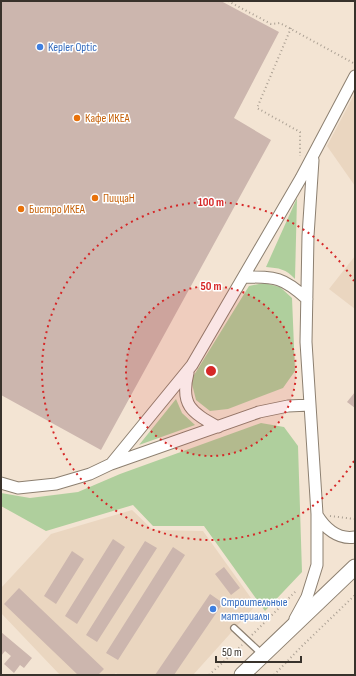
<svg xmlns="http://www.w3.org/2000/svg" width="356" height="676" font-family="'Sofia Sans Condensed',sans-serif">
  <rect width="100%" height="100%" fill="#f3e4d3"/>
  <!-- built -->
  <path fill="#ead6c0" d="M355 93V186L327 146Z
    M355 256V309L329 289Z
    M132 510 153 530 203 531 256 605 193 675H118L116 673 114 675H60L1 613V588L51 534Z"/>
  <!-- green -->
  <path fill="#afcf9d" d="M297 198 295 279C286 269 279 268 266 267Z
    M264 283 280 287 292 298 295 371 283 388 228 409 210 411 196 400 191 380 249 286Z
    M176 399 182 413 195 425 139 445Z
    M261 423 284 427 298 446 302 572 265 611 204 526H153L133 505 46 531 1 506V493L30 498 78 492 120 474Z"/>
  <!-- building -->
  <path fill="#ccb6ae" d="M1 1H221L279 32 234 118 271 140 101 450 1 395Z
    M355 392V408L347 402Z
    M113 539 125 547 77 624 65 616Z
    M145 541 157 548 97 642 86 635Z
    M173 547 185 555 118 660 106 653Z
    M72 551 84 559 56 604 44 596Z
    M224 567 240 588 231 595 215 574Z
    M19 588 104 669 98 675H78L4 604Z
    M210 594 223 603 174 675H155Z
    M1 632 32 658 24 668 20 665 14 673 4 664 11 656 5 651 1 656Z"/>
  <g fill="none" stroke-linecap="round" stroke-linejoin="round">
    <defs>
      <path id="service" d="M234 628 263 655"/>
      <path id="minor" d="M245 277C276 277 283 277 307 299
        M188 373C180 405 191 412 218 427
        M111 464 259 412 288 406 310 405
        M1 483 18 488 56 484 90 474 111 464 192 365 301 178 355 76
        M317 515C325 528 338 540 355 537
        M295 619 307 597 317 565V514L306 342 308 236 313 160"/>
      <path id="secondary" d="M242 675 355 567"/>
    </defs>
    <!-- service casing -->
    <use href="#service" stroke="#8d8071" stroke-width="8"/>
    <!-- minor casing -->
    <use href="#minor" stroke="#8d8071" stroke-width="13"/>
    <!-- secondary casing -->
    <use href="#secondary" stroke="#8d8071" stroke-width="17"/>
    <!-- path -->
    <path stroke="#aba093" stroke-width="2" stroke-dasharray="1 3" stroke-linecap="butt" d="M228 1 271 24 280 23 355 64
      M291 28 257 108 300 132V156
      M330 516 355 519
      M252 635 297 590
      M209 675 242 645
      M274 675 300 648 355 595"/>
    <!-- service -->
    <use href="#service" stroke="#fff" stroke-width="5.5"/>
    <!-- minor -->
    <use href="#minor" stroke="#fff" stroke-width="11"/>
    <!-- secondary -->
    <use href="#secondary" stroke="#fff" stroke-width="15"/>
  </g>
  <!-- distance rings -->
  <circle cx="211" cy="371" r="85" fill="#d62828" fill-opacity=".12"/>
  <g fill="none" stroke="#d62828" stroke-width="2" stroke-dasharray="2 4">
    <circle cx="211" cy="371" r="85"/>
    <path d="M354 461A169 169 0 1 1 354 281"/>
  </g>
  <!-- markers -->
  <g fill="#3f7fe0" stroke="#fff" stroke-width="1.5">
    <circle cx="40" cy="47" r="4"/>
    <circle cx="213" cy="609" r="4"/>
  </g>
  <g fill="#e8710a" stroke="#fff" stroke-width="1.5">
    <circle cx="77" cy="118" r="4"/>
    <circle cx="95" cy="198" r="4"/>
    <circle cx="21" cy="209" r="4"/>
  </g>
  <g text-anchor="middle" stroke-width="3" stroke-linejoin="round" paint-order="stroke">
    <!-- shop labels -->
    <g font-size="12" fill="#366cbe" stroke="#fff" text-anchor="start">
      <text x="48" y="51">Kepler Optic</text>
      <text x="221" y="606">Строительные<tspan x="221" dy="14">материалы</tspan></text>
    </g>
    <!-- food labels -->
    <g font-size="12" fill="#c56008" stroke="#fff" text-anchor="start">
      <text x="85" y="122">Кафе ИКЕА</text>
      <text x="103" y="202">ПиццаН</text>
      <text x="29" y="213">Бистро ИКЕА</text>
    </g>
  </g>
  <circle cx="211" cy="371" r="6" fill="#d62828" stroke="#fff" stroke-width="2"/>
  <g font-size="12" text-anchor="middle" font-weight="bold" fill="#d62828" stroke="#fff" stroke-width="3" stroke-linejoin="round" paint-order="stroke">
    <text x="211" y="206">100 m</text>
    <text x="211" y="290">50 m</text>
  </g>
  <!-- border -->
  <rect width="356" height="676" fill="none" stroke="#38322b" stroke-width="4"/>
  <!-- scale -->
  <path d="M216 656v6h85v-6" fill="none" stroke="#38322b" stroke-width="2"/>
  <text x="222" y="656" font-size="12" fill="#38322b" stroke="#ffffff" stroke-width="3" paint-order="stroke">50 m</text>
</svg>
